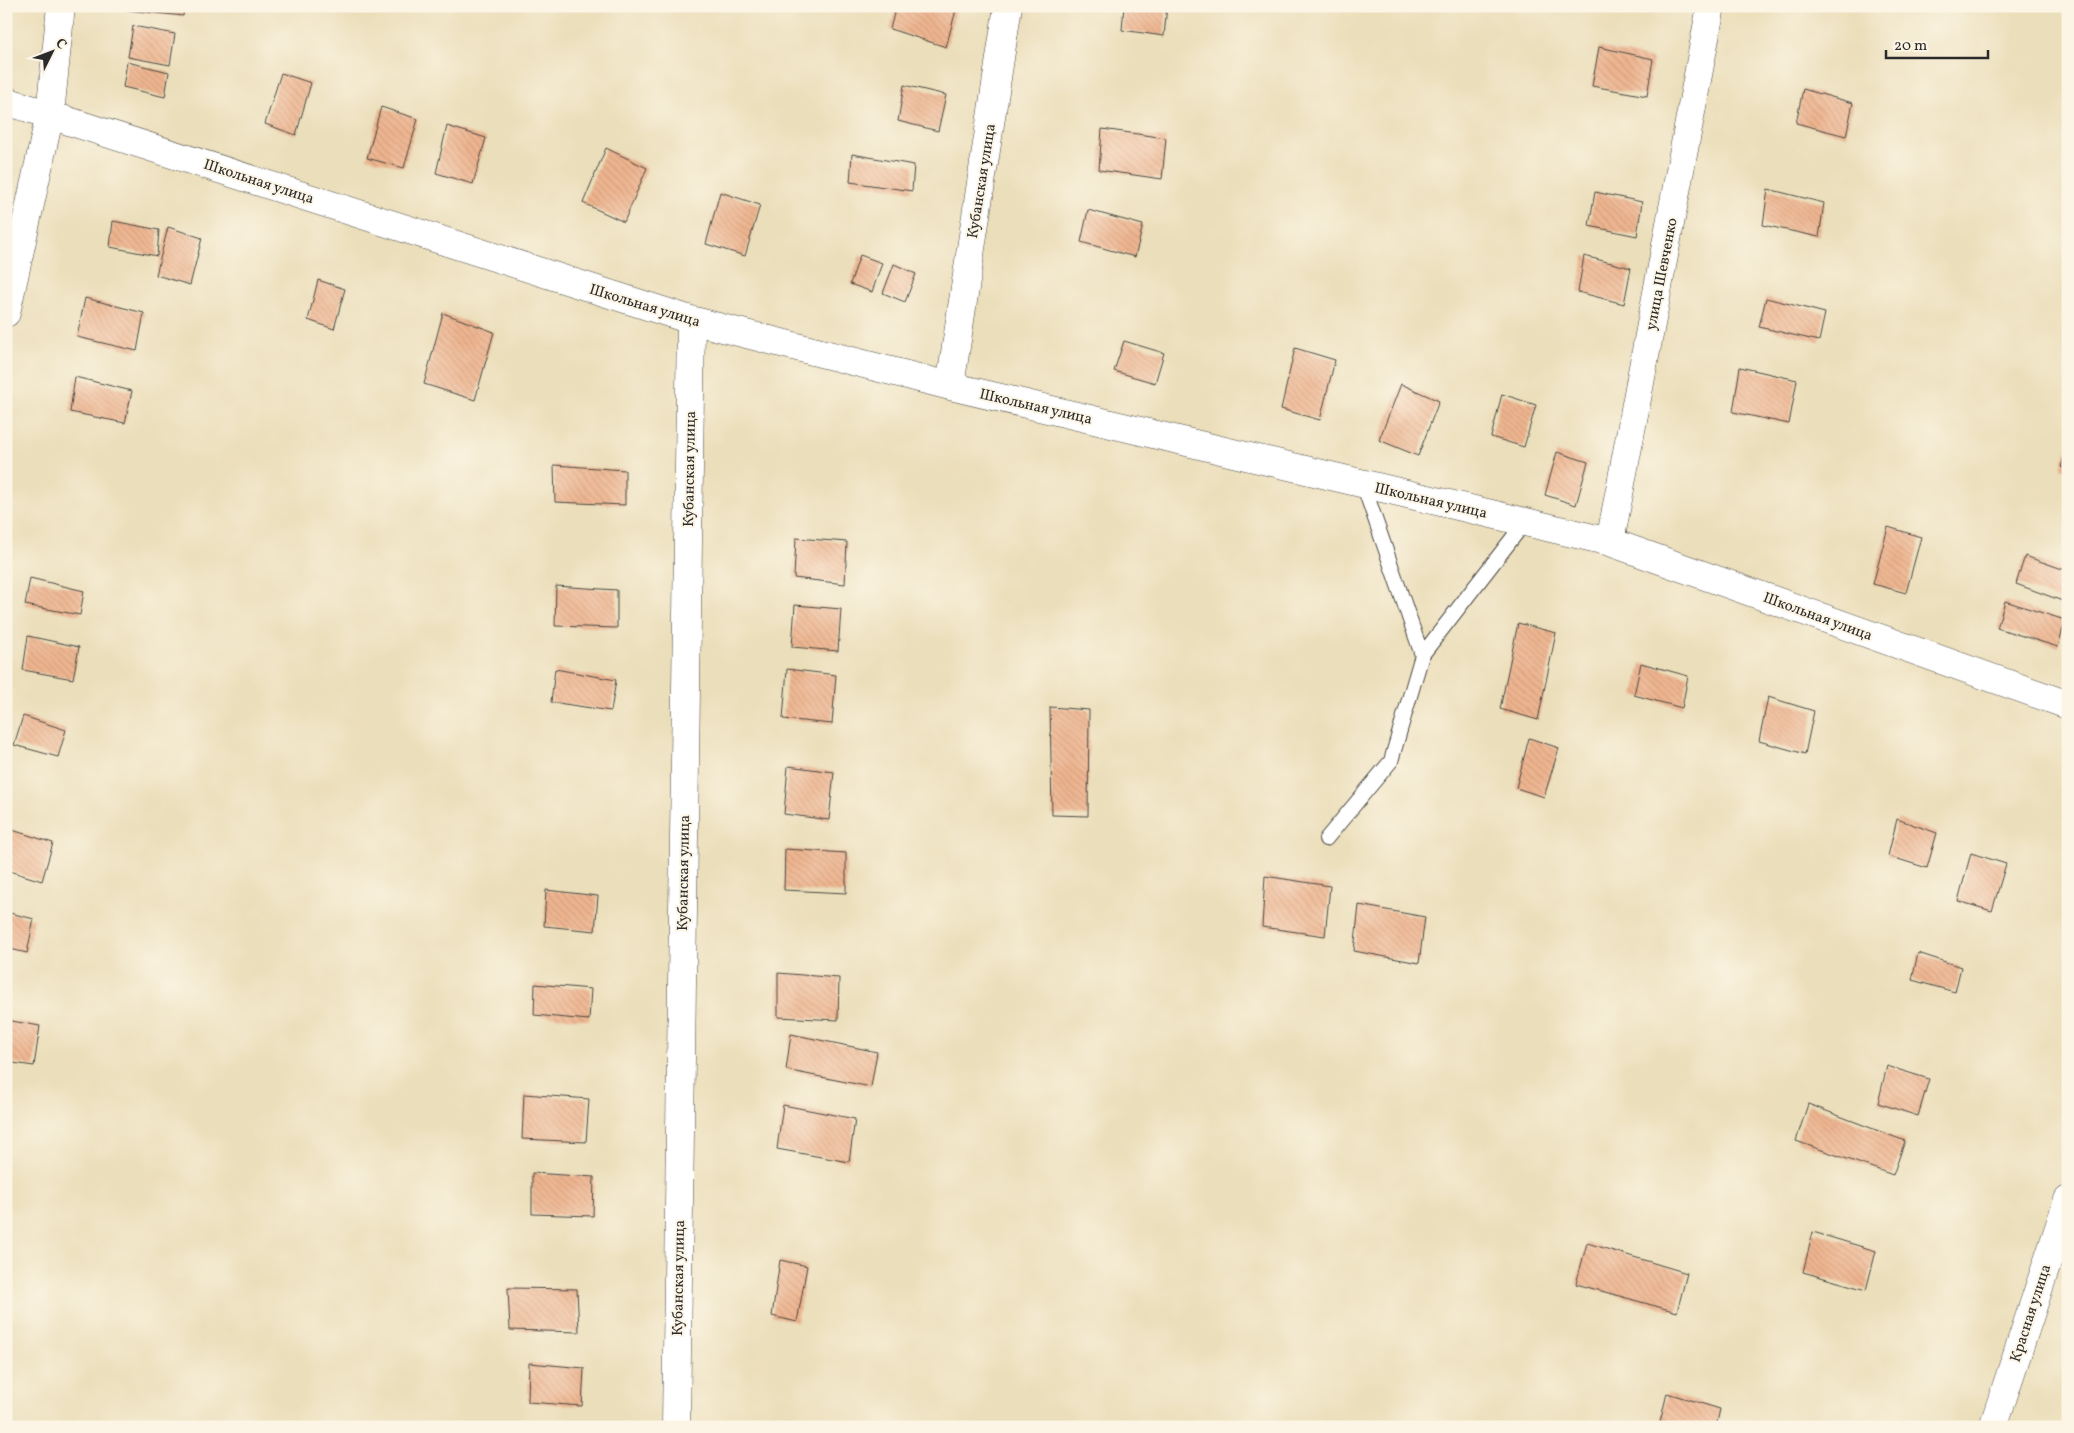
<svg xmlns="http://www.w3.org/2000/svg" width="2074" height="1433" font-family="Vollkorn,serif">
  <defs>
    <pattern id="building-back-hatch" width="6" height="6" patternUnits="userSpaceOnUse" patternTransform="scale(1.25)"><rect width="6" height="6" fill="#efb590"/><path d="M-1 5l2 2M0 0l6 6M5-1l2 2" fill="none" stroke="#cd9c7c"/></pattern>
  </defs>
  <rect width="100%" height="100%" fill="#fcf5e5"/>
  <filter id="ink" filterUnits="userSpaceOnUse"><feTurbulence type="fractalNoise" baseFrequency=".02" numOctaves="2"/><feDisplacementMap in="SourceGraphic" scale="10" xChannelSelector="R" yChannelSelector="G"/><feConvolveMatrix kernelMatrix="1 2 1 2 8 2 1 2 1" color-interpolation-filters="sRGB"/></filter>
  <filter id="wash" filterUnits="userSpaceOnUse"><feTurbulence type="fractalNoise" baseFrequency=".0096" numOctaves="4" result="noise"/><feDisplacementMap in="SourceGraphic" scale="20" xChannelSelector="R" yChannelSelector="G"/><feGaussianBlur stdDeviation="1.12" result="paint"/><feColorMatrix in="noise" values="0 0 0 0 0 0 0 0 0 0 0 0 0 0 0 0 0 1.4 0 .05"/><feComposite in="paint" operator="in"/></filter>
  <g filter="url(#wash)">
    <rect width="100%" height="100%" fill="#ebdeba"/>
    <g id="blocks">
      <!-- building -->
      <path fill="url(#building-back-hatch)" d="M127 6H184L183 16 127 10Z
        M896 6H943L956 10 946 47 890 29Z
        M1124 6H1167L1164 36 1122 30Z
        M133 26 175 34 170 65 128 57Z
        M1599 47 1653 59 1647 96 1592 86Z
        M127 62 169 72 165 97 123 87Z
        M281 73 311 83 296 135 265 124Z
        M904 85 946 95 938 131 898 121Z
        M1803 89 1853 103 1846 136 1796 123Z
        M381 107 418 119 404 168 367 158Z
        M447 126 486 138 473 184 436 173Z
        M1102 129 1166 138 1162 179 1099 170Z
        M606 148 647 168 624 222 583 203Z
        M852 154 914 165 912 191 850 182Z
        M1768 189 1824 203 1819 237 1763 225Z
        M720 192 760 205 745 256 706 244Z
        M1595 192 1642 202 1637 236 1589 226Z
        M1088 210 1143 225 1135 257 1081 242Z
        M113 221 159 230 157 256 110 247Z
        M168 227 202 238 190 285 156 275Z
        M860 255 882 263 872 292 850 284Z
        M1584 256 1631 268 1624 304 1578 292Z
        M894 264 916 274 905 302 883 293Z
        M318 280 345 289 334 329 308 320Z
        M85 298 144 313 137 351 77 337Z
        M1766 298 1825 313 1819 341 1759 327Z
        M443 313 494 332 475 400 424 384Z
        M1124 341 1164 353 1155 383 1114 371Z
        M1295 348 1335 360 1320 420 1281 409Z
        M1740 367 1797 380 1789 424 1733 412Z
        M75 377 132 391 125 423 70 412Z
        M1401 384 1439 401 1418 456 1379 440Z
        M1502 394 1536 405 1524 447 1491 437Z
        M2068 447V470L2061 467Z
        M1557 452 1588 462 1576 505 1545 495Z
        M554 465 625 470V505L555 502Z
        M1888 527 1921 537 1906 593 1873 584Z
        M796 538 847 542 845 584 794 578Z
        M2025 556 2068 571V603L2016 584Z
        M30 578 84 591 80 615 25 605Z
        M556 586 617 590V628L555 626Z
        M2005 601 2065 620 2058 647 1997 628Z
        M795 605 841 609 838 651 792 647Z
        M1518 623 1556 633 1538 720 1500 709Z
        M28 636 79 647 73 679 23 670Z
        M1641 663 1688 676 1682 708 1634 695Z
        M555 669 616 680 611 711 551 702Z
        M787 669 836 675 832 724 783 719Z
        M1768 697 1814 711 1805 754 1759 741Z
        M1050 707 1089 710 1088 816 1052 815Z
        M23 716 66 730 58 757 14 745Z
        M1529 738 1559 748 1544 797 1516 788Z
        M788 766 834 772 829 820 784 814Z
        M1897 819 1937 833 1927 868 1888 856Z
        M6 828 53 843 42 881 6 870Z
        M785 849 846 853V893L784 890Z
        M1971 853 2006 864 1992 911 1958 901Z
        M1265 876 1330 886 1325 936 1262 927Z
        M546 890 598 896 595 931 544 926Z
        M1359 905 1425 917 1419 963 1354 951Z
        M6 912 34 919 27 953 6 948Z
        M1918 953 1961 967 1955 992 1912 980Z
        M778 973 839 978 838 1020 778 1017Z
        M535 984 591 989 589 1020 534 1015Z
        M6 1020 40 1026 34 1066 6 1062Z
        M791 1034 877 1052 871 1087 786 1070Z
        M1887 1066 1929 1079 1918 1116 1878 1103Z
        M524 1094 589 1099 586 1142 522 1139Z
        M1808 1104 1905 1141 1893 1175 1796 1141Z
        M783 1105 855 1119 849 1162 777 1149Z
        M532 1173 594 1177 593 1216 532 1214Z
        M1813 1232 1876 1251 1866 1290 1803 1272Z
        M1587 1243 1687 1273 1677 1312 1576 1284Z
        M780 1260 807 1266 797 1322 772 1316Z
        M508 1288 577 1289 579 1332 510 1330Z
        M529 1363 584 1368 582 1406 528 1402Z
        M1667 1393 1720 1409 1716 1427H1659Z"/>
    </g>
  </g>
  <g filter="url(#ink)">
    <use href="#blocks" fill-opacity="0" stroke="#484640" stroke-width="1"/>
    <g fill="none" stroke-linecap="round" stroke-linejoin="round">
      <defs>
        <path id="service" d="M1422 655 1525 522
          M1326 839 1391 761 1422 655 1363 484"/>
        <path id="minor" d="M6 101 691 320 950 386 1610 542 2068 705
          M6 313 50 114 61 6
          M950 386 1008 6
          M1610 542 1711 6
          M676 1427 691 320"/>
        <path id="tertiary" d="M1993 1427 2068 1200"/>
      </defs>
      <!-- service casing -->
      <use href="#service" stroke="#484640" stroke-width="16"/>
      <!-- minor casing -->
      <use href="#minor" stroke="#484640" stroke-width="29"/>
      <!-- tertiary casing -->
      <use href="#tertiary" stroke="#484640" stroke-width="29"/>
      <!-- service -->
      <use href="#service" stroke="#fff" stroke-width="14"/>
      <!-- minor -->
      <use href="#minor" stroke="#fff" stroke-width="28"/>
      <!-- tertiary -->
      <use href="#tertiary" stroke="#fff" stroke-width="28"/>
    </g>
  </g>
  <g text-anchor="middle" stroke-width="4" stroke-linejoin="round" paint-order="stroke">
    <!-- street labels -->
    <g font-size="15" fill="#2b2b2b" stroke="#fcf5e5">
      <text transform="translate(259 181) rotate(18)" y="5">Школьная улица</text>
      <text transform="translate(981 181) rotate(-81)" y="5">Кубанская улица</text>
      <text transform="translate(1661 274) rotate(-79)" y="5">улица Шевченко</text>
      <text transform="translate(645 305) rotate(17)" y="5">Школьная улица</text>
      <text transform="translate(1036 406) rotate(13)" y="5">Школьная улица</text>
      <text transform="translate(689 469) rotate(-89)" y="5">Кубанская улица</text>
      <text transform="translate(1431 500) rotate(13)" y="5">Школьная улица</text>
      <text transform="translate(1818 616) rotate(20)" y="5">Школьная улица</text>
      <text transform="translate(683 873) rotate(-89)" y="5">Кубанская улица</text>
      <text transform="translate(678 1278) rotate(-89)" y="5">Кубанская улица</text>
      <text transform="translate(2030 1313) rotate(-72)" y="5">Красная улица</text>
    </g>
  </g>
  <!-- margin -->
  <rect width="2074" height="1433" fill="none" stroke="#fcf5e5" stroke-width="25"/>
  <!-- north arrow -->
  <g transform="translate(52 52) rotate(48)" stroke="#fcf5e5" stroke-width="4" paint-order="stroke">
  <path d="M0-4L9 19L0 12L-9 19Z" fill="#2b2b2b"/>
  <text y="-8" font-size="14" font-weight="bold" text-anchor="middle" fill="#2b2b2b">С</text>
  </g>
  <!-- scale -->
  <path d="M1886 50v8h102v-8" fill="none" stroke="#2b2b2b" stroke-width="2.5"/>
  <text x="1894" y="50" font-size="15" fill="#2b2b2b" stroke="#fcf5e5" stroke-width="4" paint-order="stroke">20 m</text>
</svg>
